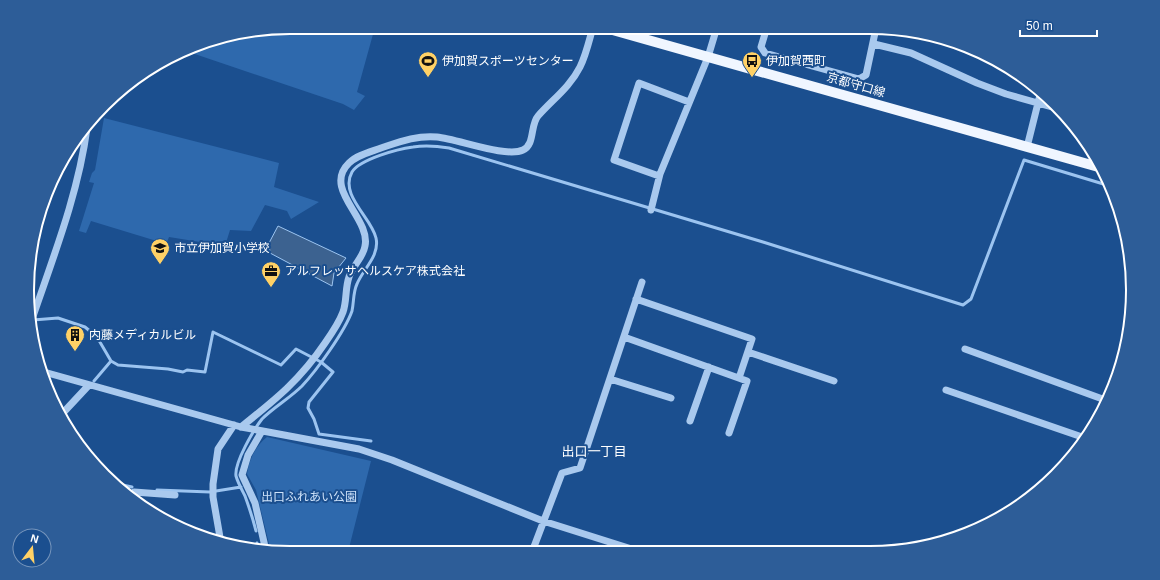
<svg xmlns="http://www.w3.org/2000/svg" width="1160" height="580" font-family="Arial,'Noto Sans JP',sans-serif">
  <rect width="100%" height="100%" fill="#1b4f8f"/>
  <!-- green -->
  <path fill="#2e69ad" d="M290 27H375L357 92 365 96 354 110 343 104 186 51 205 41Z
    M104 118 279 163 274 187 319 202 291 219 287 211 265 205 251 231 230 230 225 246 169 237 162 255 156 256 160 242 91 221 86 233 79 231 94 183 89 182 92 173 95 170Z
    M267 437 371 461 348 552H271L256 490 247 474C249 460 256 445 267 437Z"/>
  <!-- water -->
  <path fill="#3c6290" stroke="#9cc4f0" d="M278 226 346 258 334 273 332 286 270 253 269 243Z"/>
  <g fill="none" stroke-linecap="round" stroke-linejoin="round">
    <!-- stream -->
    <path stroke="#9cc4f0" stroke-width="3" d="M33 320 58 318 85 327 97 337 111 361 118 365 168 369 183 372 187 370 205 372 213 332 281 365 296 349 321 362 333 372 309 402 308 408 314 419 319 434 371 441
      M94 381 111 361
      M113 483 132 487
      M157 490 210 492
      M216 491 241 487
      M256 531C253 519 249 507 245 496 242 490 238 483 236 476 234 463 254 429 262 419 274 407 290 398 302 386 317 370 345 331 352 311 354 302 353 292 357 284 363 269 380 256 376 238 372 218 339 195 352 172 360 159 398 149 413 147 425 145 437 146 449 148L763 242 963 305 971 299 1024 160 1110 186
      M257 543 259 550"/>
    <!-- minor -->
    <path stroke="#a9c9ee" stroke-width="7" d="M767 27 761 47 765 53 859 79 866 75 876 28
      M874 44 911 53 977 83 1006 94 1059 109
      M1027 147 1041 91
      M659 176 614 160 639 83 689 102
      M651 210 660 174 708 57 717 27
      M636 299 752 339 739 378
      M30 325C52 260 78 196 87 128
      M624 337 747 381 729 433
      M965 349 1108 401
      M748 352 834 381
      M44 372 241 427 359 449 392 460 543 521 638 551
      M610 379 671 398
      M946 390 1085 438
      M61 415 89 385
      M690 421 709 367
      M241 427C276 399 300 380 325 343 332 333 339 323 343 312 347 301 345 288 349 277 353 265 363 258 365 246 371 218 322 189 349 163 357 155 370 152 381 148 399 142 417 135 437 137 458 139 506 158 523 150 535 145 530 125 538 116 552 100 570 87 580 67 586 55 589 41 593 27
      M262 431 248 455 242 475 255 503 266 551
      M132 496 134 492 175 495
      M221 543 213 497V484L218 449 234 425
      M532 552 562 473 580 468 642 282"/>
    <!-- major -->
    <path stroke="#f0f6ff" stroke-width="10" d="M602 27 1102 168"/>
  </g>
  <!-- icons -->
  <defs>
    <symbol id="stadium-pin" viewBox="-11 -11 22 30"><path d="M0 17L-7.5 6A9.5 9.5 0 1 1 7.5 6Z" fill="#ffd166" stroke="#1b4f8f"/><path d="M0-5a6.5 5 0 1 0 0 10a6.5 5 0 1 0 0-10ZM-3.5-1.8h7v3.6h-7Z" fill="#111"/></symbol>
    <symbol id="bus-pin" viewBox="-11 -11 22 30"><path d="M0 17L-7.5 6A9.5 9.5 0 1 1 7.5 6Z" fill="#ffd166" stroke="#1b4f8f"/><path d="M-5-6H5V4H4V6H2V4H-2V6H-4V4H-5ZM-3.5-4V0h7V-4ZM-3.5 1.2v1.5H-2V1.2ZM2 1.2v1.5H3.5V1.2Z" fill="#111"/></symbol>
    <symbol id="school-pin" viewBox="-11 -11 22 30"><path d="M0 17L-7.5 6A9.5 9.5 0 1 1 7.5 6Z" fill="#ffd166" stroke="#1b4f8f"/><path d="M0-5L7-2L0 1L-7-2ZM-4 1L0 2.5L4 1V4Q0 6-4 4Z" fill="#111"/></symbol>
    <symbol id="office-pin" viewBox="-11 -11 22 30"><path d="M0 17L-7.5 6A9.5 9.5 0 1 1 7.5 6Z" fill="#ffd166" stroke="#1b4f8f"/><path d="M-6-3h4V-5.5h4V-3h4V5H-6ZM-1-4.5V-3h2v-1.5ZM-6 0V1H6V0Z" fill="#111"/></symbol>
    <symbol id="building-pin" viewBox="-11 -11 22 30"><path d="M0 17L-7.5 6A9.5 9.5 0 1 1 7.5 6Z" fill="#ffd166" stroke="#1b4f8f"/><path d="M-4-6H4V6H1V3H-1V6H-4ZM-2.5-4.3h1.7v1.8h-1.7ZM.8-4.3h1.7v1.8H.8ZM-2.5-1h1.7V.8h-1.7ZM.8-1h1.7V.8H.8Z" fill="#111"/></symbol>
  </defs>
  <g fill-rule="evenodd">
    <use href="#stadium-pin" x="417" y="50" width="22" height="30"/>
    <use href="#bus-pin" x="741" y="50" width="22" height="30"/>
    <use href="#school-pin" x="149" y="237" width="22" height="30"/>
    <use href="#office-pin" x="260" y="260" width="22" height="30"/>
    <use href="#building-pin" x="64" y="324" width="22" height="30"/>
  </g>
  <g text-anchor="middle" stroke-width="4" stroke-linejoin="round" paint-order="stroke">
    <!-- poi labels -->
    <g font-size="12" fill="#fff" stroke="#1b4f8f" text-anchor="start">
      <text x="442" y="65">伊加賀スポーツセンター</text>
      <text x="766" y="65">伊加賀西町</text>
      <text x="174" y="252">市立伊加賀小学校</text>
      <text x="285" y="275">アルフレッサヘルスケア株式会社</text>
      <text x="89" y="339">内藤メディカルビル</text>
    </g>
    <!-- street labels -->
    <g font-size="12" fill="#fff" stroke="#1b4f8f">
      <text transform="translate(856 85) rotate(16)" y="4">京都守口線</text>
    </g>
    <!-- park labels -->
    <g font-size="12" fill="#cfe3fa" stroke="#1b4f8f">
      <text x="309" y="501">出口ふれあい公園</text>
    </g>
    <!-- neighbourhood labels -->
    <g font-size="13" fill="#fff" stroke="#1b4f8f">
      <text x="594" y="456">出口一丁目</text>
    </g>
  </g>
  <!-- crop -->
  <path d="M0 0H1160V580H0ZM290 34H870A256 256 0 0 1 1126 290V290A256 256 0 0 1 870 546H290A256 256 0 0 1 34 290V290A256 256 0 0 1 290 34Z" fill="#2d5d98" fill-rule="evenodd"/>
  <path fill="none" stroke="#fff" stroke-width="2" d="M290 34H870A256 256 0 0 1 1126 290V290A256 256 0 0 1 870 546H290A256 256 0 0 1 34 290V290A256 256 0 0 1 290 34Z"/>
  <!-- north arrow -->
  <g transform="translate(32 548) rotate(16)"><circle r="19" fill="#1b4f8f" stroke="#7695bc"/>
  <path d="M0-3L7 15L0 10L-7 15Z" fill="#ffd166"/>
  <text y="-6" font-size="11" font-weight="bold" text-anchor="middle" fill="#ffffff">N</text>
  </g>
  <!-- scale -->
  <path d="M1020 30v6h77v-6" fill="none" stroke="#ffffff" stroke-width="2"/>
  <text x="1026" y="30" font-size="12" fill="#ffffff" stroke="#1b4f8f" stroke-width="3" paint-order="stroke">50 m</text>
</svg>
